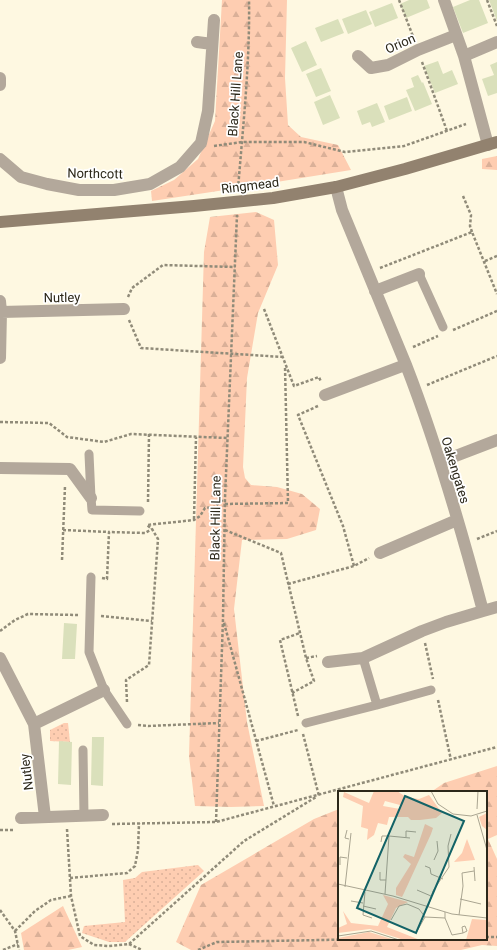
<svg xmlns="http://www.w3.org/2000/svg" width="497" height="950" font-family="Roboto,sans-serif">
  <defs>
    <pattern id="grass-dots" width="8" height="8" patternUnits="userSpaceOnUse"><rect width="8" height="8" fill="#fecdb1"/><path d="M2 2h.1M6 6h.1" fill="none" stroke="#dab098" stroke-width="1.8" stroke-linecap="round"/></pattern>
    <pattern id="forest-firs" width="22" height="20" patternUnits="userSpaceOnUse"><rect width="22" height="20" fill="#fecdb1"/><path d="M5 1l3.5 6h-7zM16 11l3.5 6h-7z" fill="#dab098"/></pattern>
  </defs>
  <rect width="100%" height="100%" fill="#fef8e1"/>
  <!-- grass -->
  <path fill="url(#grass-dots)" d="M64 723H68L70 742 50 741V730Z
    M198 865 204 871 125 942H109L82 933 84 926 125 922 123 880 135 878 142 872Z"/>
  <!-- forest -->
  <path fill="url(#forest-firs)" d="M222 0H287L285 78 288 125 301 137 338 145 351 170 258 185 152 201 151 191 174 180 198 159 215 121Z
    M497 156V170L482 169V159Z
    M256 212 274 220 278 265 258 313 247 378 243 467 245 478 251 485 277 487 302 494 320 509 316 530 287 539 242 540 234 609 247 722 264 806 231 807 195 806 189 756 204 252 210 217Z
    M497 766V835L488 839 497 859V946L482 945 461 950H191L176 942 201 885 314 819 339 809V939H486V792H431L444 783Z
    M63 906 82 947 68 950H24L21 933Z"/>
  <!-- building -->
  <path fill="#dae0bb" d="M409 0H427L430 8 406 18 400 4Z
    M470 0H479L488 23 463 33 453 7Z
    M489 0H497V21Z
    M392 3 398 18 375 27 369 12Z
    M366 10 372 24 348 34 342 19Z
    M338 19 344 33 321 42 315 28Z
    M306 41 317 65 302 72 291 48Z
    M438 61 443 74 452 70 458 84 435 93 424 66Z
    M497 62V93L488 96 482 79 494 75 490 65Z
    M321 68 331 91 316 97 306 74Z
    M418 75 422 83 423 82 432 104 415 111 406 90 414 87 411 78Z
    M330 95 340 118 323 125 314 102Z
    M407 97 412 111 389 120 384 106Z
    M377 103 385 122 372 127 370 122 362 125 357 111Z
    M64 623 77 624 75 659H62Z
    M92 737H104L103 786 91 785Z
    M59 741 72 742 71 785 58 784Z"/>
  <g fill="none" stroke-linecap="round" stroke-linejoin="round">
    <!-- path -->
    <path stroke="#908b79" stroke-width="2.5" stroke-dasharray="3 2" stroke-linecap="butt" d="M399 0 414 39
      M487 0 497 26
      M422 62 447 131
      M214 146 242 142H304L345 152 404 146 466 124
      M238 189C243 126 250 63 249 0
      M463 196 471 215 470 226 472 232
      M485 261 497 256
      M380 268 472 232 497 294
      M128 297 132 288 163 265 235 267
      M264 309 294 386 319 377 321 382
      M129 320 141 348 283 357
      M453 330 497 311
      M413 347 438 336
      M427 385 497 356
      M318 406 298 415 343 526 354 566
      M0 422 49 423 67 437 104 442 131 434 227 438
      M148 502 149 434
      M225 504 288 503 285 366
      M194 519 196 437
      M63 530 109 532
      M225 530 281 553 306 658 314 681 292 693
      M477 539 497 531
      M62 560 65 486
      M102 578 107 579 109 532 145 533 152 529
      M288 584 354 566 369 558
      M101 616 152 621
      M224 623 274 806
      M0 631 15 620 28 614 78 615
      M425 643 433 679
      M306 658 317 656
      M438 700 451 760
      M127 702 126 680 149 665 158 539 152 529 147 525 194 520 200 516 205 508 214 507 224 499
      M298 716 280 640 300 633
      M138 725 148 726 219 723
      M303 734 319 796
      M256 741 298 730
      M216 822 223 619 225 498 237 215
      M112 824 216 822 497 747
      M67 829 71 896 80 936 94 945 109 946 129 944 244 841 316 797
      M0 830H13
      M70 878 127 873 135 866 138 850 139 823
      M0 910 15 931 19 950
      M15 931 35 911 51 900 71 896
      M486 937H497
      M129 944 142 950
      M3 950 18 944
      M198 950 217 942 374 939"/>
    <!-- lane -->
    <path stroke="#b3a89b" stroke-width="9" d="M419 274 443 327
      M89 454 91 498 92 510 140 511
      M91 577 89 652 104 690 127 724
      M377 705 431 690
      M306 723 377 705 363 658
      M83 750 84 816"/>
    <!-- street -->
    <path stroke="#b3a89b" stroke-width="12" d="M444 0 464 56 488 145
      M197 42 212 44
      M358 56 371 68 388 65 418 50 456 35
      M464 56 497 42
      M0 78V85
      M0 159 21 177 47 184 79 190H114L150 184 180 167 201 143 208 111 214 20
      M375 291 419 274
      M0 301 1 312 0 358
      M1 312 124 309
      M325 395 405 365
      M440 462 497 440
      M0 468 70 469 91 498
      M380 553 457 520
      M483 611 497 607
      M0 658 34 724 45 817
      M328 662 363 658 422 631 446 622 483 611C461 528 437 445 406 365 385 313 363 262 342 210L336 187
      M34 724 104 690
      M21 818 103 815"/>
    <!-- secondary -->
    <path stroke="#92826f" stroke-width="12" d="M0 222 194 206 273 198 336 187 405 169 497 142"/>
  </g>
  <g text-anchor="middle" stroke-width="3.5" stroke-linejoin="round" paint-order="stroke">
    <!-- street labels -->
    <g font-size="13" fill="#2c281a" stroke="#fff">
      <text transform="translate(400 43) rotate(-24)" y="5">Orion</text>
      <text transform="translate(235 94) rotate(-86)" y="5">Black Hill Lane</text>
      <text transform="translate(95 173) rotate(1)" y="5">Northcott</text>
      <text transform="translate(250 185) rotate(-7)" y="5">Ringmead</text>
      <text transform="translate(62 297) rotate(-1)" y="5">Nutley</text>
      <text transform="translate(456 470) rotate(73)" y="5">Oakengates</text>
      <text transform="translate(215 518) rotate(-89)" y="5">Black Hill Lane</text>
      <text transform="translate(26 772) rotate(-97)" y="5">Nutley</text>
    </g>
  </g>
  <!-- overview -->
  <g transform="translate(338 791)">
    <rect width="149" height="149" fill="#fef8e1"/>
    <path d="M149 22V39L144 35 141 26ZM129 48 137 69 116 71 124 62Z" fill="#fecdb1"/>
    <path d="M36 0H59L68 6 81 8 91 4 104 22 98 27 82 29H73L70 26H51L49 34 40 32 36 44 29 49 30 38 23 36 25 15 5 6 6 1 31 12ZM47 10 62 14V18L45 15ZM87 33 95 37 93 43 66 102 64 106 58 104V97L73 73 65 66 67 63 76 66ZM45 104 70 111 58 117 49 136 82 149H66L32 138 0 142V137L9 133 5 120 13 132 40 135 50 113ZM134 128 149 129V149H128ZM31 141 57 149H0V147Z" fill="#fecdb1" fill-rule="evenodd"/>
    <path fill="none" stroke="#aaa591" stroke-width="1" d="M93 0 100 13 115 23 133 25 149 20M139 18 140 0M139 24 149 59M9 39 7 47 11 48M68 46V40L78 41M43 51 44 45H51M96 69 100 60 99 50M2 74V66L9 67M87 75 92 77 93 83 105 88M136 76 137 90M42 81V89H48M0 93 55 105 114 123 149 127M7 96 13 42M79 99 93 105M27 101 25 124 34 127M47 103 51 45 72 47M122 108 143 113M13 110 25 112M25 115 38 118M90 116 95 100 111 76 110 55 113 43M107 121V127L114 144 125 142 124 136 127 135 129 140 125 142M121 124 125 95 124 82 136 80M53 129 61 115 69 113 81 118 87 126M78 142 87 126 107 127M0 145 33 140 61 149"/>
    <path fill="#136367" fill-opacity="0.15" stroke="#136367" stroke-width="2" d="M67 5 126 30 78 142 19 117Z"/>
    <rect width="149" height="149" fill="none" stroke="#2c281a" stroke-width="2"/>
  </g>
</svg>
